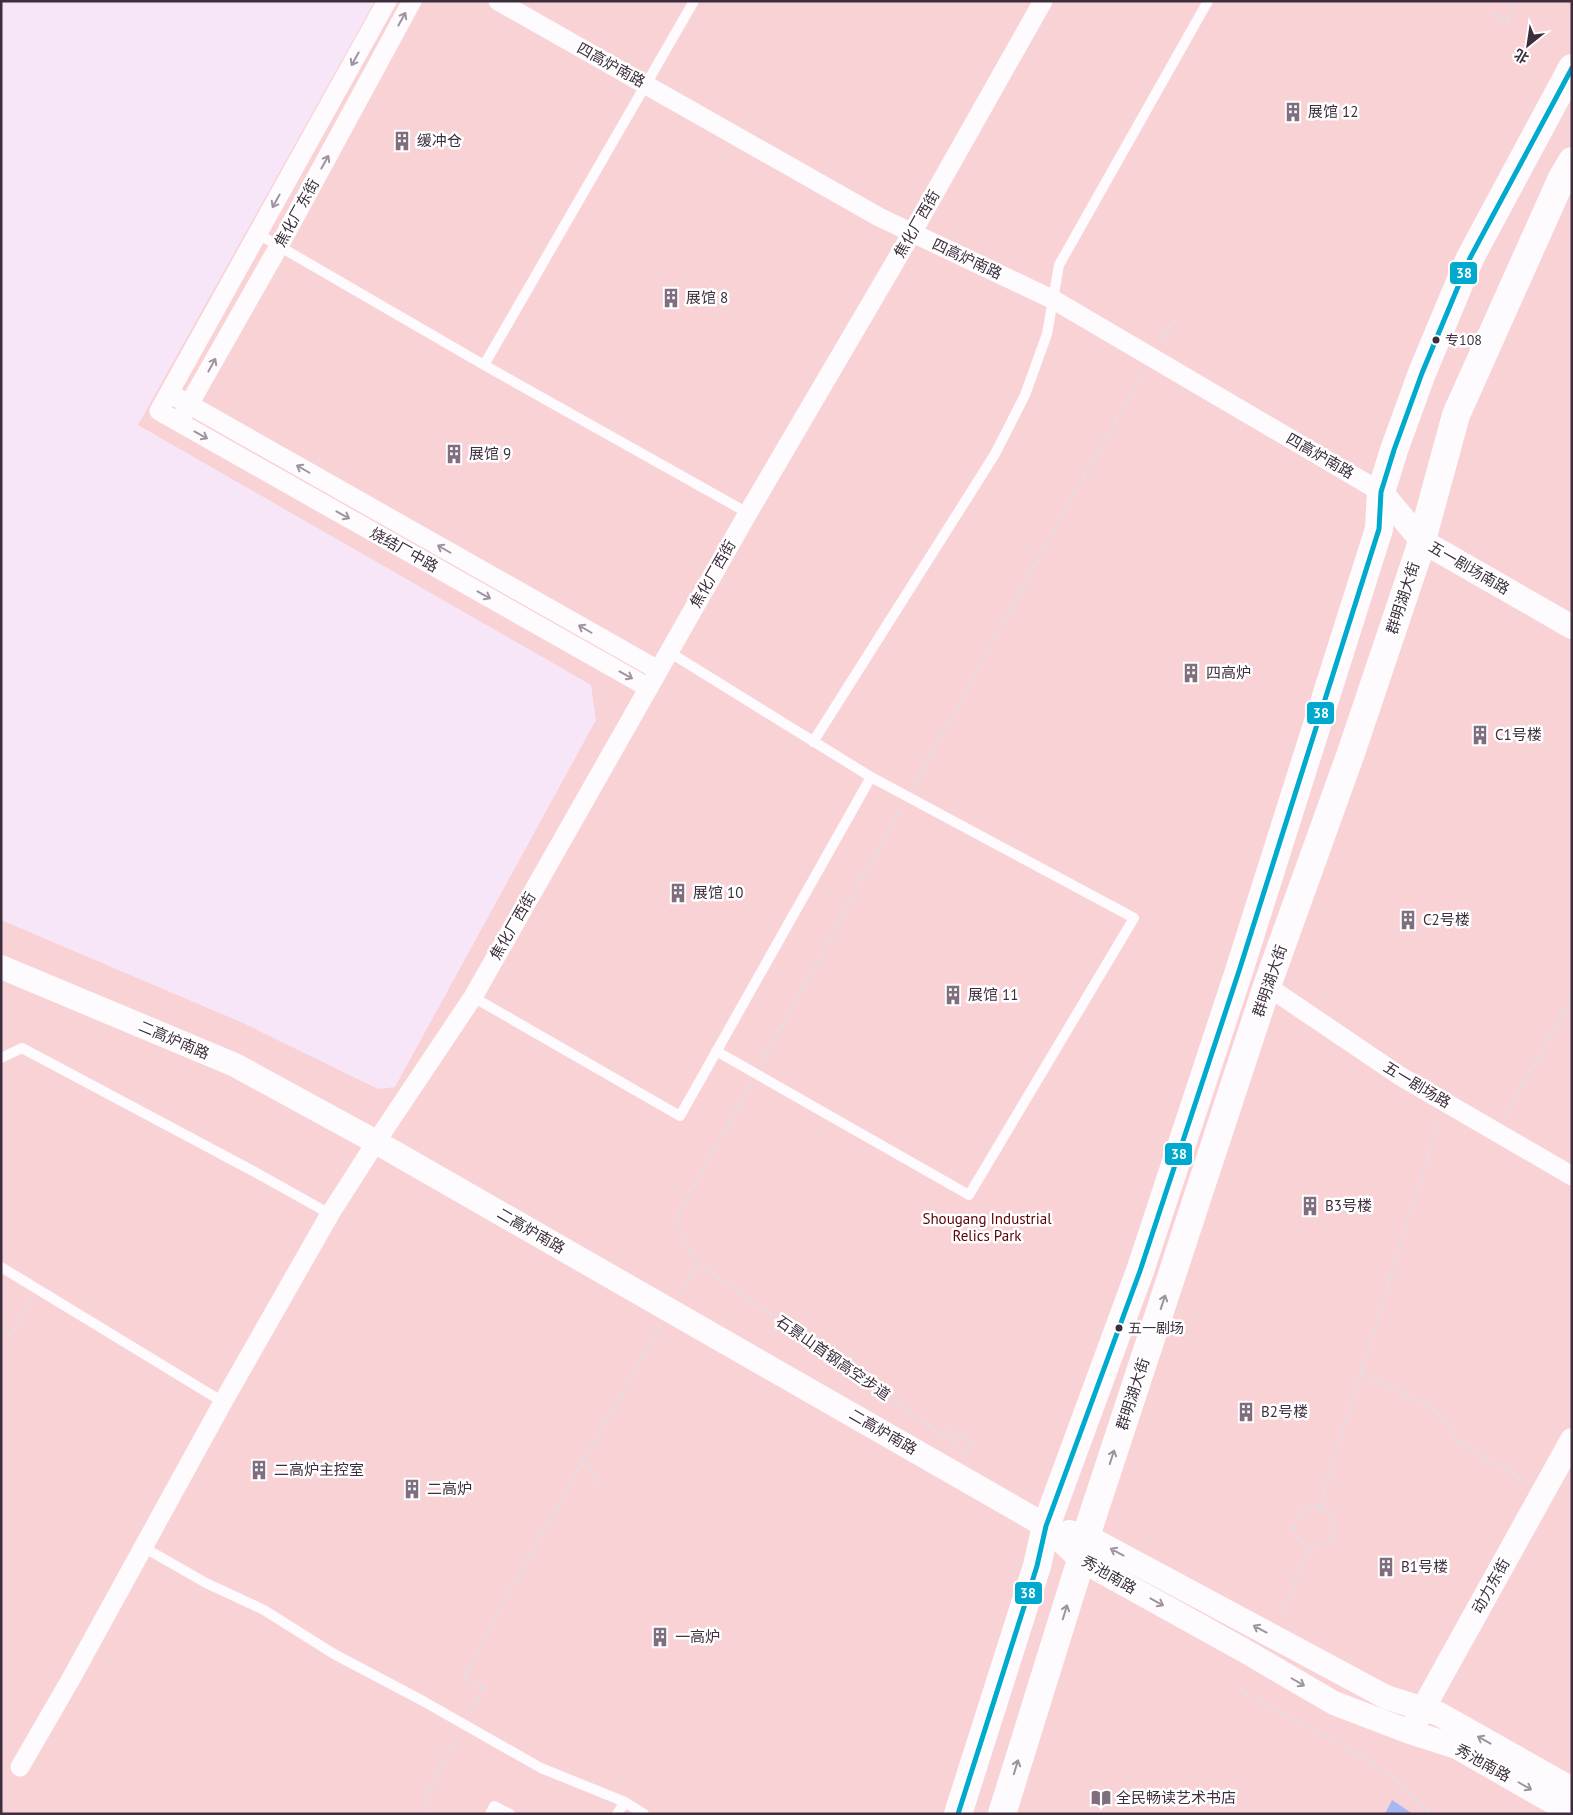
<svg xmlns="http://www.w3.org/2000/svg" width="1573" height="1815" font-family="'PT Sans','Noto Sans SC',sans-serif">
  <rect width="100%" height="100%" fill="#f7e6f7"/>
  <!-- green -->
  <path fill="#f9d2d5" d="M375 1H1572V1814H1V920L243 1023 378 1089 395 1087 596 720 591 685 138 425Z"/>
  <!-- water -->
  <path fill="#a6b7f3" d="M1392 1800 1413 1814H1385Z"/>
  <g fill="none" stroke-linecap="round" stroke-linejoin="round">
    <!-- path -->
    <path stroke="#e3dee3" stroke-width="3" stroke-dasharray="4 4" stroke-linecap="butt" d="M1508 3 1509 1
      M1493 13 1507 21 1517 1
      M1161 342 1174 319
      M914 786 1067 506 1144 372
      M762 1062 901 809
      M1505 1116 1572 997
      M697 1263 968 1453 974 1444 946 1429
      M680 1293 697 1263 676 1219 750 1085
      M1 1333 8 1337 31 1299
      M1361 1372 1439 1413 1460 1443 1528 1482
      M582 1462 598 1477 599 1490
      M1294 1527a20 20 0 1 1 40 0a20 20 0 1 1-40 0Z
      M1319 1508 1439 1119
      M1283 1613 1309 1547
      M1239 1689 1379 1766 1432 1814
      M470 1713 485 1687 463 1677 582 1462 660 1326
      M426 1814V1795L458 1736"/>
    <!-- service -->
    <path stroke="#fefbfe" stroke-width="10" d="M258 234 484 365 748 513
      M484 365 694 1
      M813 742 995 454 1025 395 1047 334 1059 265 1208 1
      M473 997 680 1116 871 777 669 652
      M716 1051 969 1195 1134 918 871 777
      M1 1058 22 1048 253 1171 330 1214
      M1 1267 223 1402
      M143 1547 206 1583 264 1610 334 1654 423 1701 541 1768 625 1802
      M490 1814 494 1806 510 1814
      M617 1814 625 1802 644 1814"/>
    <!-- minor -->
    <path stroke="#fefbfe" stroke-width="19" d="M387 1 159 411 649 688
      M498 1 879 217 1054 300 1381 492
      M169 393 658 670
      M183 415 279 246 412 1
      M1267 986 1400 1076 1572 1176
      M20 1767 72 1677 223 1402 330 1214 376 1142 473 997 748 513 912 233 1043 1"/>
    <!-- tertiary -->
    <path stroke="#fefbfe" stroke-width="24" d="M1381 492 1422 541 1572 627
      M1 967 235 1065 376 1142 1046 1526 1081 1560 1245 1651 1334 1703 1410 1732 1457 1747 1572 1813
      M1069 1532 1086 1536 1386 1697 1439 1714 1572 1789
      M1415 1723 1572 1440"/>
    <!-- secondary -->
    <path stroke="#fefbfe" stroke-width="28" d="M958 1814 1037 1566 1046 1526 1140 1271 1239 971 1379 529 1381 492 1394 450 1422 373 1470 258 1572 68
      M1002 1814 1081 1560 1086 1536 1267 986 1351 753 1419 551 1456 415 1562 178 1572 161"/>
    <defs>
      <path id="bus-1" d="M958 1814 1037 1566 1046 1526 1140 1271 1239 971 1379 529 1381 492 1394 450 1422 373 1470 258 1572 68"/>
    </defs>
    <!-- bus-1 casing -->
    <use href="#bus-1" stroke="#fff" stroke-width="9"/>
    <!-- bus-1 -->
    <use href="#bus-1" stroke="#00a9ce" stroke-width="5"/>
  </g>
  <!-- one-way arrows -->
  <defs><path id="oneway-shaft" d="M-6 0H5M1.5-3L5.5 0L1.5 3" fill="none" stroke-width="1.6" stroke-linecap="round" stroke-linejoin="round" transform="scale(1.25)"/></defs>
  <g stroke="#9e949e">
    <use href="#oneway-shaft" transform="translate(402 19) rotate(-61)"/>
    <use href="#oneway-shaft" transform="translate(355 59) rotate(119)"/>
    <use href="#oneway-shaft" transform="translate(325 162) rotate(-61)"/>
    <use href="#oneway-shaft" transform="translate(276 201) rotate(119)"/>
    <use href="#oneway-shaft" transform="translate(212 365) rotate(-61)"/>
    <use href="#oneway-shaft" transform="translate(201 435) rotate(29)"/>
    <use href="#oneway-shaft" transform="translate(303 469) rotate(-150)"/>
    <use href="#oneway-shaft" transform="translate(343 515) rotate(29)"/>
    <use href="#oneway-shaft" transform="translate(444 549) rotate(-150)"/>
    <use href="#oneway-shaft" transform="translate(484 595) rotate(29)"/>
    <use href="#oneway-shaft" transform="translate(585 629) rotate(-150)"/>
    <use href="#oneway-shaft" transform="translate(626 675) rotate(29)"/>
    <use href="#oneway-shaft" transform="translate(1163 1302) rotate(-72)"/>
    <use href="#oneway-shaft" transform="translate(1112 1457) rotate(-72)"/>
    <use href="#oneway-shaft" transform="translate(1117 1552) rotate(-152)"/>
    <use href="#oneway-shaft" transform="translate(1157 1602) rotate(29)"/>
    <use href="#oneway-shaft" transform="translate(1065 1612) rotate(-73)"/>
    <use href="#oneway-shaft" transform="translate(1260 1629) rotate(-152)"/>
    <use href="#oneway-shaft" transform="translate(1298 1682) rotate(30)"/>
    <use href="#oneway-shaft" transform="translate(1484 1740) rotate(-151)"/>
    <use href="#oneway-shaft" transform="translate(1016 1767) rotate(-73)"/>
    <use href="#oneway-shaft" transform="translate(1525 1786) rotate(30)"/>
  </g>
  <!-- icons -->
  <defs>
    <symbol id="building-bare" viewBox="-9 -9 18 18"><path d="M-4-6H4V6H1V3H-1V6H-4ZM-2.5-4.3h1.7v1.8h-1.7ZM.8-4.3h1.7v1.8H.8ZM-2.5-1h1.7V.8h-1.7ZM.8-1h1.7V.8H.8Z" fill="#7e6e7e" stroke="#fff" stroke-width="2.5" paint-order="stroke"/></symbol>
    <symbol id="library-bare" viewBox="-9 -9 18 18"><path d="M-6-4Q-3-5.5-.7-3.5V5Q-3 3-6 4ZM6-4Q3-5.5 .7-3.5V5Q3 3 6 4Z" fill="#7e6e7e" stroke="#fff" stroke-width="2.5" paint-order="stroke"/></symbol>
  </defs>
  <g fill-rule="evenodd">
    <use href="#building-bare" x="1279" y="98" width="28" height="28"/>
    <use href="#building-bare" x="388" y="127" width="28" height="28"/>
    <use href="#building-bare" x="657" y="284" width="28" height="28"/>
    <use href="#building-bare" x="440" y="440" width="28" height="28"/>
    <use href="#building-bare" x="1177" y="659" width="28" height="28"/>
    <use href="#building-bare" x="1466" y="721" width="28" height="28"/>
    <use href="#building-bare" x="664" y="879" width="28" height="28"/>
    <use href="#building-bare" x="1394" y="906" width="28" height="28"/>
    <use href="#building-bare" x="939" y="981" width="28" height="28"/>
    <use href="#building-bare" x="1296" y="1192" width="28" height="28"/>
    <use href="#building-bare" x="1232" y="1398" width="28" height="28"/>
    <use href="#building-bare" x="245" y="1456" width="28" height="28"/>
    <use href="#building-bare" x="398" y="1475" width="28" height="28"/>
    <use href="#building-bare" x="1372" y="1553" width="28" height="28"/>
    <use href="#building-bare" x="646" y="1623" width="28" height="28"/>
    <use href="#library-bare" x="1087" y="1784" width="28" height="28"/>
  </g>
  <!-- markers -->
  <g fill="#3d2e3d" stroke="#fff" stroke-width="2">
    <circle cx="1436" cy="340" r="4.5"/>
    <circle cx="1119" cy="1328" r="4.5"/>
  </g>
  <g text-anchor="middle" stroke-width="5" stroke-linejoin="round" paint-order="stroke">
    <!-- bus labels -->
    <g font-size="14" fill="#3d2e3d" stroke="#fff" text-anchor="start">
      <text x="1445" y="345">专108</text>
      <text x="1128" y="1333">五一剧场</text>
    </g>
    <!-- street labels -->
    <g font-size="15" fill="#3d2e3d" stroke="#fff">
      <text transform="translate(611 65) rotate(29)" y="5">四高炉南路</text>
      <text transform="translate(297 213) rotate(-61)" y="5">焦化厂东街</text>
      <text transform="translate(917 224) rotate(-60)" y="5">焦化厂西街</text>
      <text transform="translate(967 259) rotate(25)" y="5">四高炉南路</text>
      <text transform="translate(1320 456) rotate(30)" y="5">四高炉南路</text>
      <text transform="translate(404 550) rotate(29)" y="5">烧结厂中路</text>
      <text transform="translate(1469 568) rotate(30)" y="5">五一剧场南路</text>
      <text transform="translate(713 574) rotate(-60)" y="5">焦化厂西街</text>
      <text transform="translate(1403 598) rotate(-72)" y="5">群明湖大街</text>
      <text transform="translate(513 926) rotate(-60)" y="5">焦化厂西街</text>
      <text transform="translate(1270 981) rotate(-71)" y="5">群明湖大街</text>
      <text transform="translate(174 1040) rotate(23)" y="5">二高炉南路</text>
      <text transform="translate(1417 1085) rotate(31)" y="5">五一剧场路</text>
      <text transform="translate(531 1231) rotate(30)" y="5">二高炉南路</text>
      <text transform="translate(833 1358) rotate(35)" y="5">石景山首钢高空步道</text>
      <text transform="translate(1133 1394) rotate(-72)" y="5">群明湖大街</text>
      <text transform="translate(883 1432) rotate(30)" y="5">二高炉南路</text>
      <text transform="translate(1109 1575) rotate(30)" y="5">秀池南路</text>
      <text transform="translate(1491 1586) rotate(-61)" y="5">动力东街</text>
      <text transform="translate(1483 1763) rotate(29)" y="5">秀池南路</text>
    </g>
    <!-- poi labels -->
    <g font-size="15" fill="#3d2e3d" stroke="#fff" text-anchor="start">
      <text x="1308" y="117">展馆 12</text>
      <text x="417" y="146">缓冲仓</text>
      <text x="686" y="303">展馆 8</text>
      <text x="469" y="459">展馆 9</text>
      <text x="1206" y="678">四高炉</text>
      <text x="1495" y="740">C1号楼</text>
      <text x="693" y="898">展馆 10</text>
      <text x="1423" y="925">C2号楼</text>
      <text x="968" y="1000">展馆 11</text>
      <text x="1325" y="1211">B3号楼</text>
      <text x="1261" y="1417">B2号楼</text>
      <text x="274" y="1475">二高炉主控室</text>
      <text x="427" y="1494">二高炉</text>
      <text x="1401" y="1572">B1号楼</text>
      <text x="675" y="1642">一高炉</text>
      <text x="1116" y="1803">全民畅读艺术书店</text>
    </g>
    <!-- park labels -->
    <g font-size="15" fill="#5b0106" stroke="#fff">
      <text x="987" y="1224">Shougang Industrial<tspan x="987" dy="17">Relics Park</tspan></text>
    </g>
  </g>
  <g stroke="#fff" stroke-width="2">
    <rect x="1449" y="261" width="29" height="24" rx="5" fill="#00a9ce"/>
    <rect x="1306" y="701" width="29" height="24" rx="5" fill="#00a9ce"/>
    <rect x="1164" y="1142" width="29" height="24" rx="5" fill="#00a9ce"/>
    <rect x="1014" y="1581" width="29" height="24" rx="5" fill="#00a9ce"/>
  </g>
  <g font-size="14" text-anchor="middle" font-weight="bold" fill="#fff">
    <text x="1464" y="278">38</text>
    <text x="1321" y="718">38</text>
    <text x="1179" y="1159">38</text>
    <text x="1028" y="1598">38</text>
  </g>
  <!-- border -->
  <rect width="1573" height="1815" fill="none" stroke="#3d2e3d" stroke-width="5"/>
  <!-- north arrow -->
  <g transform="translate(1528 45) rotate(210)" stroke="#ffffff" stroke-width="4" paint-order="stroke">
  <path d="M0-4L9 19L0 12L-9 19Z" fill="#3d2e3d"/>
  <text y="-8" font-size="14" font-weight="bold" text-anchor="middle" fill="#3d2e3d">北</text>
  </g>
</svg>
